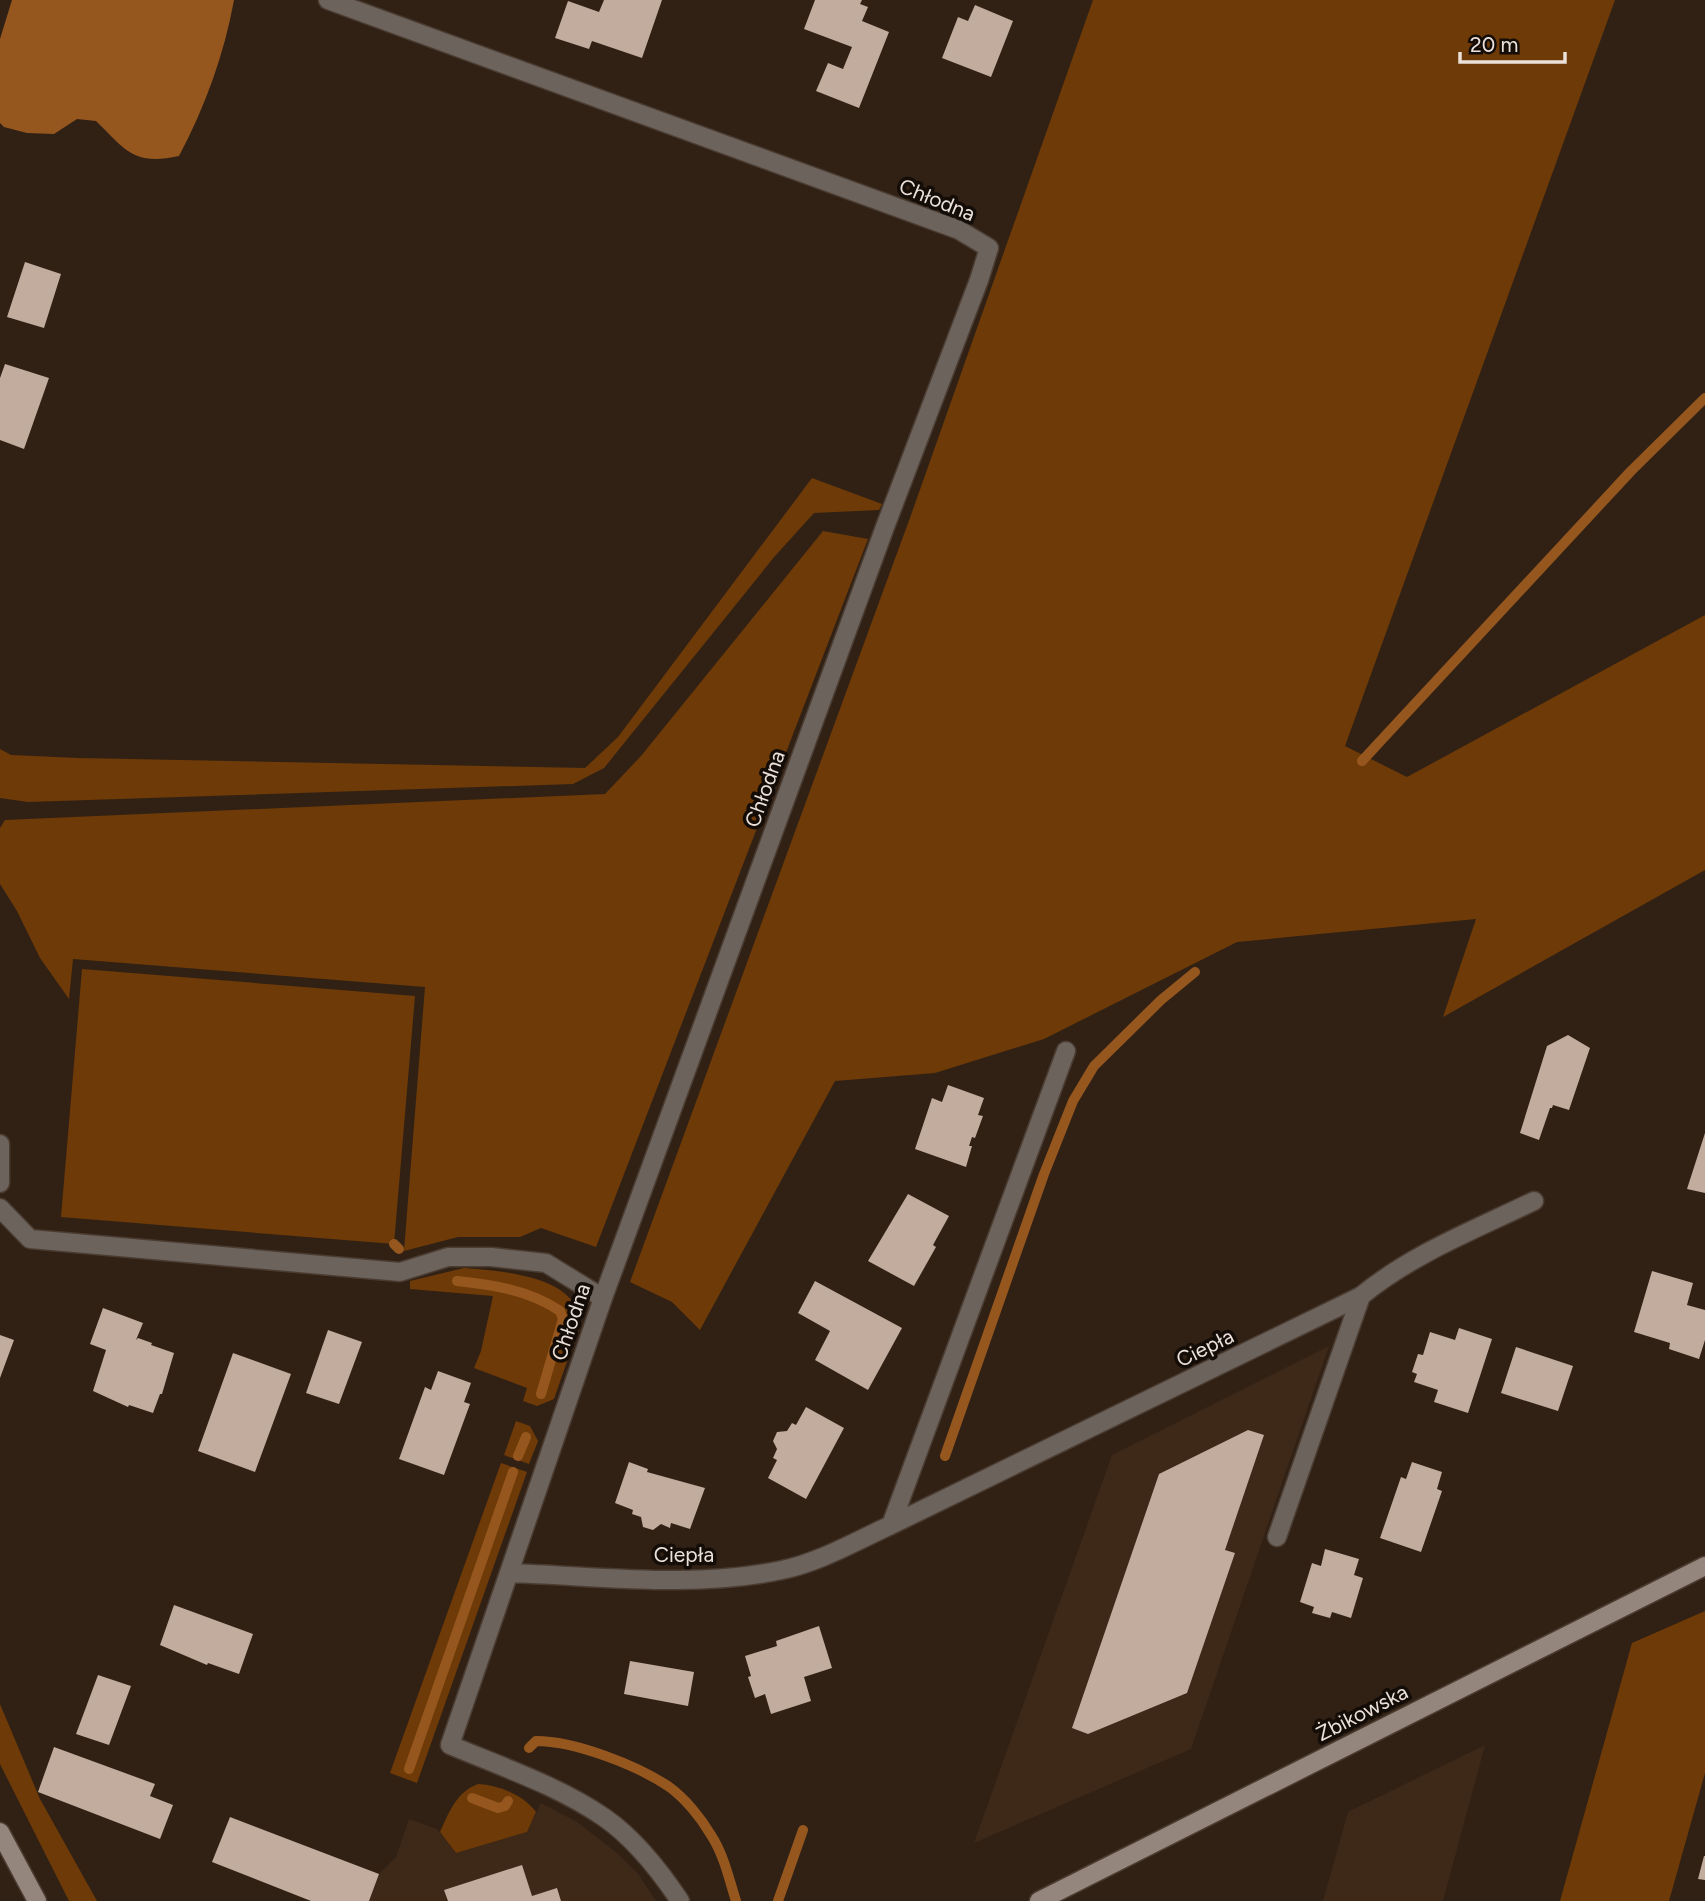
<svg xmlns="http://www.w3.org/2000/svg" width="1705" height="1901" font-family="Figtree,sans-serif">
  <rect width="100%" height="100%" fill="#312115"/>
  <!-- built -->
  <path fill="#3e2919" d="M1329 1346 1191 1749 974 1843 1112 1455Z
    M1485 1745 1443 1901H1323L1348 1812Z
    M541 1803 577 1822 617 1853 638 1874 656 1901H369L379 1874 396 1857 409 1819 437 1829 456 1853 527 1832Z"/>
  <!-- green -->
  <path fill="#6e3a07" d="M1093 0H1615L1345 746 1407 777 1705 615V870L1443 1017 1476 919 1237 942 1044 1039 935 1073 835 1081 700 1330 672 1302 630 1282 911 515Z
    M812 478 882 504 879 510 814 513 775 556 604 768 573 784 28 802 0 798V749L11 755 78 758 585 768 618 737Z
    M823 531 868 539 596 1247 541 1228 520 1237H458L404 1251 425 987 73 959 69 999 40 958 17 911 0 884V828L5 820 605 794 641 756Z
    M82 969 415 996 394 1244 61 1217Z
    M464 1268C499 1271 583 1275 579 1326 579 1333 574 1341 572 1347 566 1364 560 1382 554 1399L537 1406 523 1401 527 1388 474 1368 481 1351 493 1296 410 1289V1281Z
    M516 1421 530 1426 538 1441 529 1464 504 1455Z
    M501 1463 527 1472 417 1783 390 1773Z
    M1705 1611V1773L1669 1901H1560L1632 1643Z
    M0 1704 40 1799 97 1901H69L5 1774 0 1764Z
    M478 1784C499 1785 523 1795 536 1812L527 1832 456 1853 440 1832C449 1813 456 1792 478 1784Z"/>
  <!-- water -->
  <path fill="#96571f" d="M12 0H234C224 55 205 107 179 156 133 166 126 150 96 121L77 119 54 134 27 133 4 127 0 123V39Z"/>
  <g fill="none" stroke-linecap="round" stroke-linejoin="round">
    <!-- stream -->
    <path stroke="#96571f" stroke-width="10" d="M1362 761 1631 471 1705 398
      M394 1244 399 1249
      M457 1281C494 1285 529 1290 560 1311L563 1319 541 1394
      M518 1456 526 1437
      M945 1456 1044 1174 1073 1101 1094 1066 1161 1000 1195 972
      M529 1748 536 1741C575 1741 636 1765 668 1786 685 1798 701 1818 711 1835 724 1855 729 1879 736 1901
      M409 1769 513 1472
      M472 1798 498 1808 505 1806 508 1801
      M778 1901 803 1830"/>
  </g>
  <!-- building -->
  <path fill="#c1ac9d" d="M604 0H662L642 58 592 41 589 49 555 38 568 1 599 12Z
    M815 0H862L860 4 868 7 862 21 889 32 859 108 816 91 828 63 843 69 852 47 804 29Z
    M975 5 1013 21 991 77 942 58 958 17 968 21Z
    M25 262 61 274 44 328 7 317Z
    M5 364 49 378 24 449 0 440V378Z
    M1568 1035 1590 1048 1569 1110 1553 1105 1552 1108H1550L1539 1140 1520 1133 1547 1046Z
    M948 1085 984 1098 978 1115 983 1116 975 1138 972 1137 969 1146H972L966 1167 915 1149 932 1098 942 1102Z
    M1705 1133V1193L1687 1189Z
    M908 1194 949 1216 933 1245 936 1247 914 1286 868 1261Z
    M1652 1271 1693 1283 1687 1305 1705 1310V1340L1699 1359 1669 1349 1670 1343 1634 1332Z
    M815 1281 902 1328 868 1390 815 1360 830 1331 798 1313Z
    M103 1308 143 1323 136 1340 138 1338 152 1343 151 1345 174 1353 162 1394H160L153 1413 129 1405 128 1407 93 1391 106 1350 90 1344Z
    M1459 1328 1492 1339 1468 1413 1434 1402 1438 1390 1414 1382 1417 1374 1412 1372 1418 1354 1423 1355 1430 1332 1455 1340Z
    M328 1330 362 1342 339 1404 306 1393Z
    M0 1335 14 1340 0 1378Z
    M1516 1347 1573 1366 1558 1411 1501 1393Z
    M233 1353 291 1374 255 1472 198 1451Z
    M438 1371 471 1383 464 1402 470 1404 444 1475 399 1459 425 1387 431 1390Z
    M806 1407 844 1428 806 1499 768 1478 777 1460 773 1458 777 1449 773 1441 777 1432 787 1431 792 1423 796 1425Z
    M1248 1430 1264 1435 1225 1550 1235 1553 1187 1693 1088 1734 1072 1728 1159 1474Z
    M629 1462 648 1469 647 1472 705 1488 690 1529 671 1523 670 1528 661 1524 653 1530 643 1527 641 1517 632 1514 633 1510 615 1503Z
    M1412 1462 1442 1472 1437 1489 1442 1491 1421 1552 1380 1538 1401 1477 1406 1479Z
    M1325 1549 1359 1559 1354 1575 1363 1578 1351 1618 1332 1612 1330 1618 1312 1613 1314 1607 1300 1602 1312 1563 1321 1566Z
    M174 1605 253 1634 239 1674 208 1663 207 1665 160 1645Z
    M819 1626 832 1668 804 1677 811 1701 771 1714 765 1694 755 1698 748 1677 751 1676 745 1656 777 1646 776 1641Z
    M630 1661 694 1672 688 1706 624 1694Z
    M98 1675 131 1686 109 1745 76 1734Z
    M54 1747 155 1784 150 1796 173 1805 160 1839 38 1792Z
    M230 1817 379 1874 369 1901H311L212 1862Z
    M1704 1856H1705V1880L1698 1879Z
    M522 1865 532 1896 557 1888 561 1901H448L444 1890Z"/>
  <g fill="none" stroke-linecap="round" stroke-linejoin="round">
    <defs>
      <path id="lane" d="M0 1144V1183
        M0 1208 30 1239 400 1272 448 1257H491L546 1263 603 1298
        M1277 1537 1361 1296"/>
      <path id="street" d="M328 0 959 230 989 248 979 280 885 527 603 1298 450 1745C502 1767 559 1786 605 1818 635 1839 660 1871 680 1901
        M891 1525 1361 1296C1412 1254 1474 1230 1534 1201
        M509 1573C599 1576 693 1589 782 1570 820 1562 856 1541 891 1525L1066 1051"/>
      <path id="secondary" d="M0 1832 37 1901
        M1039 1901 1705 1566"/>
    </defs>
    <!-- lane casing -->
    <use href="#lane" stroke="#4b3c31" stroke-width="21"/>
    <!-- street casing -->
    <use href="#street" stroke="#4b3c31" stroke-width="21"/>
    <!-- secondary casing -->
    <use href="#secondary" stroke="#4b3c31" stroke-width="21"/>
    <!-- lane -->
    <use href="#lane" stroke="#6c635d" stroke-width="18"/>
    <!-- street -->
    <use href="#street" stroke="#6c635d" stroke-width="18"/>
    <!-- secondary -->
    <use href="#secondary" stroke="#94867d" stroke-width="18"/>
  </g>
  <g text-anchor="middle" stroke-width="7" stroke-linejoin="round" paint-order="stroke">
    <!-- street labels -->
    <g font-size="21" fill="#ece1da" stroke="#130c07">
      <text transform="translate(937 200) rotate(22)" y="7">Chłodna</text>
      <text transform="translate(765 789) rotate(-70)" y="7">Chłodna</text>
      <text transform="translate(571 1322) rotate(-71)" y="7">Chłodna</text>
      <text transform="translate(1205 1348) rotate(-26)" y="7">Ciepła</text>
      <text x="684" y="1562">Ciepła</text>
      <text transform="translate(1362 1713) rotate(-27)" y="7">Żbikowska</text>
    </g>
  </g>
  <!-- scale -->
  <path d="M1460 52v10h105v-10" fill="none" stroke="#ece1da" stroke-width="3.5"/>
  <text x="1470" y="52" font-size="21" fill="#ece1da" stroke="#130c07" stroke-width="5" paint-order="stroke">20 m</text>
</svg>
